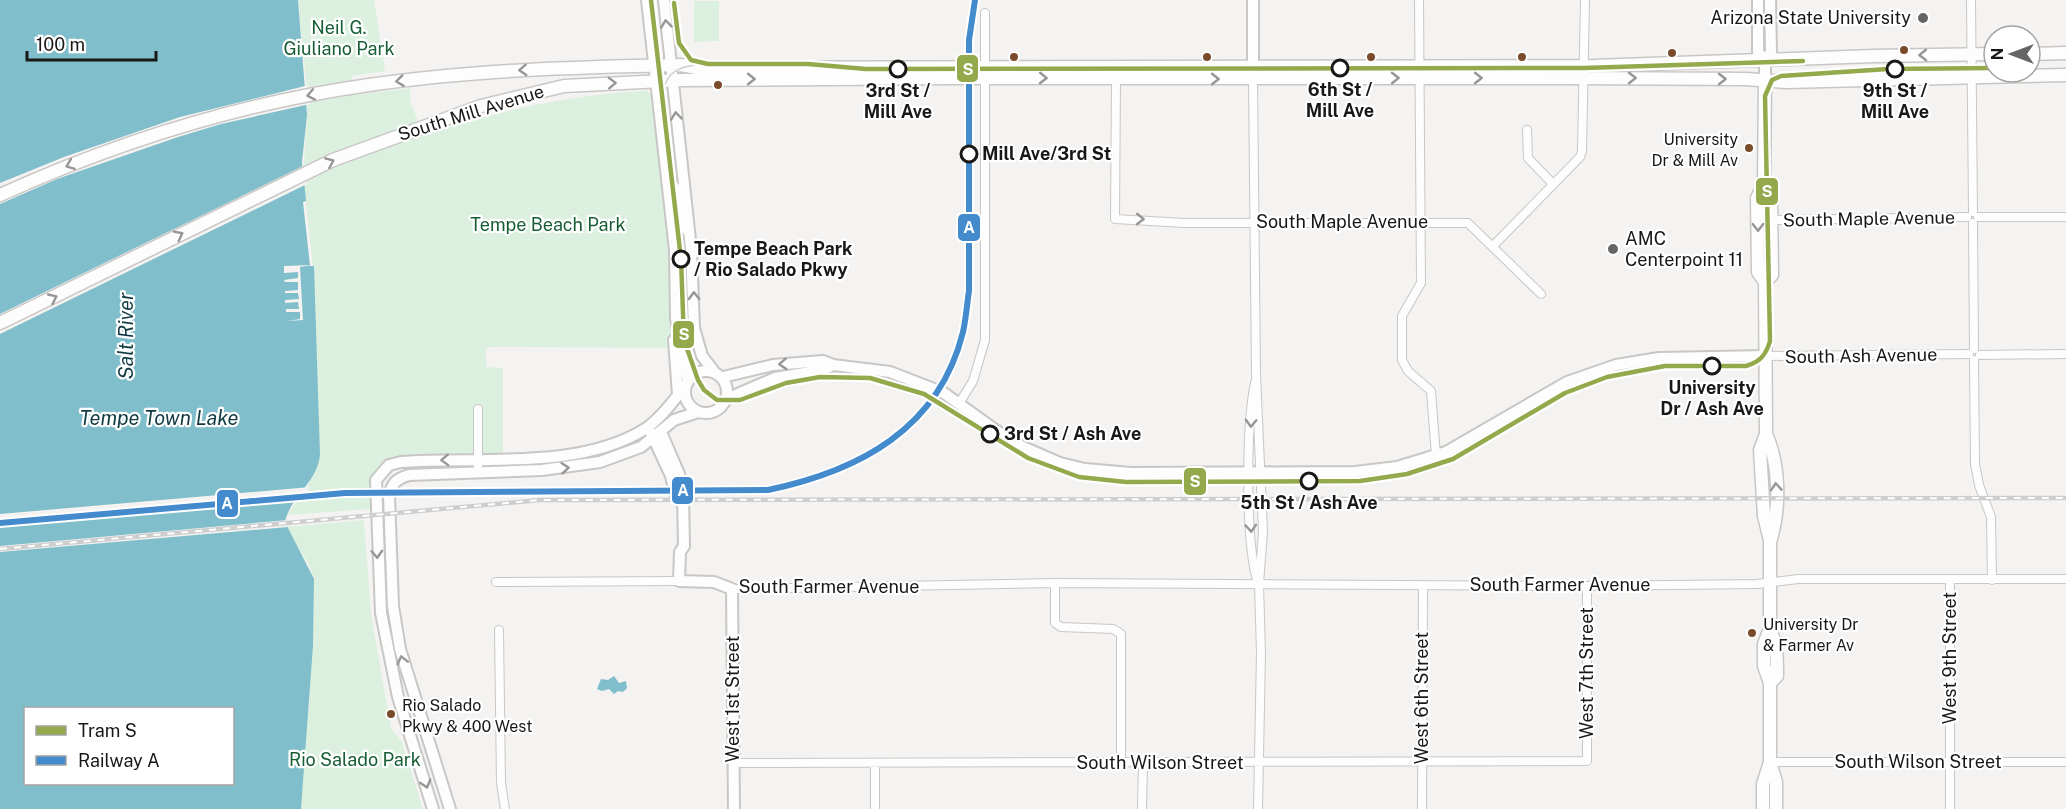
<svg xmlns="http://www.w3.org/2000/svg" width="2066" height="809" font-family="'Public Sans',sans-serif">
  <rect width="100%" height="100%" fill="#f5f3f1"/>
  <!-- green -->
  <path fill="#dcf0e0" d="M298 0H374L385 71 351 76 356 95 410 88V101L424 135C496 111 565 96 640 91H647L655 99 671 247 672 348 489 347 486 350V367L503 368V454L390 460C369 469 371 489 371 509L287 515 310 482 320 455 313 267 303 177 307 115 306 82Z
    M694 1H719V41L694 42Z
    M364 520 371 614 391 728 402 742 423 809H301L313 646 314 579 308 563 285 527Z"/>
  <!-- water -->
  <path fill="#7fbeca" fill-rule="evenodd" d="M0 0H298L307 115 302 162 306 201 303 202 310 266H314L320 455C317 483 290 497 285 522L314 579 313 646 301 809H0ZM26 708H232V784H26Z
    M614 676 619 683 626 681 627 688 623 692 618 691 614 694 609 689 602 691 597 689 601 679 608 680Z"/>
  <!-- pier -->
  <path fill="#f5f3f1" d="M309 85 310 104 221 124 178 137 57 179 0 204V183L64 157 180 117Z
    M305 165 307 184 0 334V314Z
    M312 265 300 267 303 320 287 321 300 319V312H286V309H299L298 302 285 303V300L299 299 298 293H285V291L298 290V282H285L284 280 298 278V272L284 273V266Z
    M310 487 301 499 0 525V514Z
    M288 520V527L0 552V546Z"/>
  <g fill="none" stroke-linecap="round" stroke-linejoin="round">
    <defs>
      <path id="street" d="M1419 0 1421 283 1402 316V360L1408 371 1431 391 1436 456
        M1971 0 1973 212
        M1116 79 1115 219 1185 223H1468L1541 294
        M1253 79 1256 375 1263 532 1259 584 1261 653 1258 809
        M1527 130 1528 158 1552 183
        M1978 217H2066
        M1771 220 1967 217
        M1973 223 1974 349
        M1493 246 1580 157 1582 151 1585 0
        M1980 355 2066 354
        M1766 356 1969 354
        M1974 360 1975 464 1979 485 1991 517 1992 580
        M1255 383C1246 425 1245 544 1258 583
        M960 402 973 381 985 340V13
        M478 472V409
        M496 582 679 581
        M1055 583V623L1061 627 1113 629 1121 634V763
        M732 589 1055 583 1587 586 1757 584 1798 579H2066
        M499 630 501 783 505 809
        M1770 762H2066
        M734 763 1587 761V586
        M875 809V763
        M1142 809 1143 763
        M1422 809 1423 586
        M1950 809V580"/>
      <path id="secondary" d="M647 0 675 250 676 319 688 382
        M664 0 691 249 694 328 702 356 713 370
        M1758 0V52L1765 61
        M1253 73V0
        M1765 80V61L1771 52 1770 0
        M667 180 677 190 681 226 689 231
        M674 340 678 395
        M685 392a21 21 0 1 1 42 0a21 21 0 1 1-42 0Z
        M723 377 773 365 823 361 833 365 890 372 944 393 1001 434 1023 447 1060 463 1085 469 1131 473 1355 472 1397 467 1446 452 1567 382 1616 365 1659 358 1766 356
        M726 399 775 378 823 370 833 365
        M661 432 679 474 683 495 684 546 680 552 679 581 714 582 732 589 734 809
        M651 433 671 476 676 496
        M433 809 398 697 381 613 376 480 389 465 401 462C477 456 578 471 645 429 662 418 673 400 686 386
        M450 809 400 649 393 606 389 496C392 483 396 479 409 475L542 470 600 462 641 447 674 420 698 412"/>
      <path id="primary" d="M2030 54 2066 53
        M1764 184 1771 198 1772 275 1765 282
        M0 195C117 142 241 103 369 85 472 70 577 67 681 65L697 68 1593 66 1874 56 1994 54
        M0 323 333 160 481 106 564 86 682 80 957 78H1573L1746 79 1786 82 2066 75
        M1766 434C1780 465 1780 508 1771 539
        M1770 683 1777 676C1777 658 1777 645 1770 629
        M1770 762 1776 782V809
        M1763 809V784L1770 762V683L1764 666V644L1770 629V540L1764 516 1760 450 1766 434 1765 282 1758 272 1757 198 1764 184 1765 80"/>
    </defs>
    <!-- street casing -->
    <use href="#street" stroke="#c8c7c5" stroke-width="10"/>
    <!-- secondary casing -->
    <use href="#secondary" stroke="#c8c7c5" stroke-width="14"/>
    <!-- primary casing -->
    <use href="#primary" stroke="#c8c7c5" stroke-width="15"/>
    <!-- street -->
    <use href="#street" stroke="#fefdfd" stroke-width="8"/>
    <!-- secondary -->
    <use href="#secondary" stroke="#fefdfd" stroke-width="10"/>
    <!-- primary -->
    <use href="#primary" stroke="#fefdfd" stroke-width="12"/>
    <!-- tram -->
    <path stroke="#cfcece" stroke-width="1.5" d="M662 104C662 71 679 65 708 64"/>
    <defs>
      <path id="rail" d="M0 549 540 500 2066 498"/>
    </defs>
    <!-- rail casing -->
    <use href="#rail" stroke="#cfcece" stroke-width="4.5"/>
    <!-- rail -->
    <use href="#rail" stroke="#fff" stroke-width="2" stroke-dasharray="7" stroke-linecap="butt"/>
    <defs>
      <path id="rail-1" d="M0 523 345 493 768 490C859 471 939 429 963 332 966 319 967 304 969 291V40L975 0"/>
    </defs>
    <!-- rail-1 casing -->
    <use href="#rail-1" stroke="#fff" stroke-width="10"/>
    <!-- rail-1 -->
    <use href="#rail-1" stroke="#448bcd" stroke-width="6"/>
    <defs>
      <path id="tram-1" d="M651 0 681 259 684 340 698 380 704 390 717 400H740L786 383 820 377 870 378 924 394 1028 458 1079 477 1126 482 1360 481 1407 474 1453 459 1565 393 1607 377 1665 366H1746C1760 362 1766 355 1770 341L1765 96 1772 80 1781 76 1888 69 1994 68
        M674 3 679 43 691 60 708 64H808L866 69 1584 68 1803 61"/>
    </defs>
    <!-- tram-1 casing -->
    <use href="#tram-1" stroke="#fff" stroke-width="9"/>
    <!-- tram-1 -->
    <use href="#tram-1" stroke="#94a94c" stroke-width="4.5"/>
  </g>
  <!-- one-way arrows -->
  <defs><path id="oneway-chevron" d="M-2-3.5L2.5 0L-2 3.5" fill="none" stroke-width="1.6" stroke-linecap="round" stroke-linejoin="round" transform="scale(1.5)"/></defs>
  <g stroke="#979695">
    <use href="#oneway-chevron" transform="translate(666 24) rotate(-96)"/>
    <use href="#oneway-chevron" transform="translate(1923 55) rotate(179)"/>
    <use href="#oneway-chevron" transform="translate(523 70) rotate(177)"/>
    <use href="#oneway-chevron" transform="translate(1043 78) rotate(1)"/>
    <use href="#oneway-chevron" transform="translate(1395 78) rotate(-1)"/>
    <use href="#oneway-chevron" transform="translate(1478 78)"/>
    <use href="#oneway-chevron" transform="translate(1632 78)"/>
    <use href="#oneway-chevron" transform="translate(751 79)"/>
    <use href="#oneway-chevron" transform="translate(1215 79)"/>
    <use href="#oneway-chevron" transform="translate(1722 79)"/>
    <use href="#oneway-chevron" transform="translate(400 81) rotate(173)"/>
    <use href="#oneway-chevron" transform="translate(612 83) rotate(-2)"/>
    <use href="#oneway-chevron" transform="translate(311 95) rotate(169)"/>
    <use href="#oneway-chevron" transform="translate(676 116) rotate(-96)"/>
    <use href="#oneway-chevron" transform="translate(330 162) rotate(-23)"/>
    <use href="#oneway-chevron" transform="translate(70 165) rotate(159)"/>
    <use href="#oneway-chevron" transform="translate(1140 219) rotate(1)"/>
    <use href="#oneway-chevron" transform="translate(1758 227) rotate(89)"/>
    <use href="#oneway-chevron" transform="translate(179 235) rotate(-27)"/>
    <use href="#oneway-chevron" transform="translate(694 296) rotate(-91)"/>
    <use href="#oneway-chevron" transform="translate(53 298) rotate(-25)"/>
    <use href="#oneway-chevron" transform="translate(783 364) rotate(177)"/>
    <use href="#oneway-chevron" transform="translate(1251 423) rotate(92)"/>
    <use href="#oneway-chevron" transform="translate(445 460) rotate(178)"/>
    <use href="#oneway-chevron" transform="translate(565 468) rotate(-5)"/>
    <use href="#oneway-chevron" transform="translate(1776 487) rotate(-94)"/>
    <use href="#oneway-chevron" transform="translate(1251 528) rotate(86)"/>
    <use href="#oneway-chevron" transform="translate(377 554) rotate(87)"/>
    <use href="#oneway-chevron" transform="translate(402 660) rotate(-104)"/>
    <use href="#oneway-chevron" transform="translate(426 784) rotate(73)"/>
  </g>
  <!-- markers -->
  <g fill="#666563" stroke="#fff" stroke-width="2">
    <circle cx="1923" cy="18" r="6"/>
    <circle cx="1613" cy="249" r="6"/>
  </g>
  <g fill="#7a4b2a" stroke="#fff" stroke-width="2">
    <circle cx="1904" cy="50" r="5"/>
    <circle cx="1672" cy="53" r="5"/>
    <circle cx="1014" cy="57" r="5"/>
    <circle cx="1207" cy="57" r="5"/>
    <circle cx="1371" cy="57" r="5"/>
    <circle cx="1522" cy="57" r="5"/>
    <circle cx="718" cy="85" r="5"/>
    <circle cx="1749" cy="148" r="5"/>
    <circle cx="1752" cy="633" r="5"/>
    <circle cx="391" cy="714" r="5"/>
  </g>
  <g fill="#fff" stroke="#191816" stroke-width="3">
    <circle cx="1340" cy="68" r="8"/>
    <circle cx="898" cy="69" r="8"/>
    <circle cx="1895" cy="69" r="8"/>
    <circle cx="969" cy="154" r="8"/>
    <circle cx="681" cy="259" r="8"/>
    <circle cx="1712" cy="366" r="8"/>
    <circle cx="990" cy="434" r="8"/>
    <circle cx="1309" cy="481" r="8"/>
  </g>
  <g text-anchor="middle" stroke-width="4.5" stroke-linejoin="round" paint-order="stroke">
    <!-- bus labels -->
    <g font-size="16" fill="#191816" stroke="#fff" text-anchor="start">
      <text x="1738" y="145" text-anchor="end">University<tspan x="1738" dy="21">Dr &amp; Mill Av</tspan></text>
      <text x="1763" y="630">University Dr<tspan x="1763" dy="21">&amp; Farmer Av</tspan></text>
      <text x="402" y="711">Rio Salado<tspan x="402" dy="21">Pkwy &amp; 400 West</tspan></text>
    </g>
    <!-- poi labels -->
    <g font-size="18" fill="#191816" stroke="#fff" text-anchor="end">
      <text x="1911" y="24">Arizona State University</text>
      <text x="1625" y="245" text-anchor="start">AMC<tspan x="1625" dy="21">Centerpoint 11</tspan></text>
    </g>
    <!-- park labels -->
    <g font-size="18" fill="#175d34" stroke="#fff">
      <text x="339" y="34">Neil G.<tspan x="339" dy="21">Giuliano Park</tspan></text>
      <text x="548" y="231">Tempe Beach Park</text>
      <text x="355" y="766">Rio Salado Park</text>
    </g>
    <!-- stop labels -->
    <g font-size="18" font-weight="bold" fill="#191816" stroke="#fff">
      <text x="1340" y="96">6th St /<tspan x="1340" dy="21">Mill Ave</tspan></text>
      <text x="898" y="97">3rd St /<tspan x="898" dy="21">Mill Ave</tspan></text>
      <text x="1895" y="97">9th St /<tspan x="1895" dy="21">Mill Ave</tspan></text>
      <text x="982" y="160" text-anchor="start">Mill Ave/3rd St</text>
      <text x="694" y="255" text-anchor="start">Tempe Beach Park<tspan x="694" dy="21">/ Rio Salado Pkwy</tspan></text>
      <text x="1712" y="394">University<tspan x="1712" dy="21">Dr / Ash Ave</tspan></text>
      <text x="1004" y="440" text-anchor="start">3rd St / Ash Ave</text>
      <text x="1309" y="509">5th St / Ash Ave</text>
    </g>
    <!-- street labels -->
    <g font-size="18" fill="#191816" stroke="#fff">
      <text transform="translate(471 113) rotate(-17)" y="6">South Mill Avenue</text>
      <text transform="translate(1869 219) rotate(-1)" y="6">South Maple Avenue</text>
      <text x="1342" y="228">South Maple Avenue</text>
      <text transform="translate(1861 356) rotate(-1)" y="6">South Ash Avenue</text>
      <text x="1560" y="591">South Farmer Avenue</text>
      <text x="829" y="593">South Farmer Avenue</text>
      <text transform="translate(1950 658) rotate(-90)" y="6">West 9th Street</text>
      <text transform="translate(1587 673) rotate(-90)" y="6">West 7th Street</text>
      <text transform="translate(1422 698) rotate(-90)" y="6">West 6th Street</text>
      <text transform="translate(733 699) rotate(-90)" y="6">West 1st Street</text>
      <text x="1918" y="768">South Wilson Street</text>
      <text x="1160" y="769">South Wilson Street</text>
    </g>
    <!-- water labels -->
    <g font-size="20" font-style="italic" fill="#113b43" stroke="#fff">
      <text transform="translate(126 336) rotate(-90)" y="7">Salt River</text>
      <text x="159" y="425">Tempe Town Lake</text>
    </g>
  </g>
  <g stroke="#fff" stroke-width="2">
    <rect x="956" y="54" width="23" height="29" rx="6" fill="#94a94c"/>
    <rect x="1755" y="177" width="24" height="29" rx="6" fill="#94a94c"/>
    <rect x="957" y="213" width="24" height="29" rx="6" fill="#448bcd"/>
    <rect x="672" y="320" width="23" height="29" rx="6" fill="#94a94c"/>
    <rect x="1183" y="467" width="24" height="29" rx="6" fill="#94a94c"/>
    <rect x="671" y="476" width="23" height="29" rx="6" fill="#448bcd"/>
    <rect x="216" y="489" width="23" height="29" rx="6" fill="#448bcd"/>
  </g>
  <g font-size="16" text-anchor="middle" font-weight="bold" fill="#fff">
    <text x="968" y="75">S</text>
    <text x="1767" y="197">S</text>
    <text x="969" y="233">A</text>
    <text x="684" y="340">S</text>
    <text x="1195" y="487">S</text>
    <text x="683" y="496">A</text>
    <text x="227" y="509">A</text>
  </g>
  <!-- legend -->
  <rect x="24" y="707" width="210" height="78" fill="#ffffff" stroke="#a3a3a2" stroke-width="1.5"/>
  <rect x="36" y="726" width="30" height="9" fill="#94a94c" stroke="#a3a3a2" stroke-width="1.5"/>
  <text x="78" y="737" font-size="18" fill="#191816">Tram S</text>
  <rect x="36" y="756" width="30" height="9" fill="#448bcd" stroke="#a3a3a2" stroke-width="1.5"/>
  <text x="78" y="767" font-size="18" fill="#191816">Railway A</text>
  <!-- north arrow -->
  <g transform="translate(2012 54) rotate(270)"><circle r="28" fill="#ffffff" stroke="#a3a3a2" stroke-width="1.5"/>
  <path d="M0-4.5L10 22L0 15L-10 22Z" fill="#666563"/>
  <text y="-9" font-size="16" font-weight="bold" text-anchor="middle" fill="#191816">N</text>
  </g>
  <!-- scale -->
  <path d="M27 51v9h129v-9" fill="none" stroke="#191816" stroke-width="3"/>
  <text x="36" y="51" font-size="18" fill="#191816" stroke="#ffffff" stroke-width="4.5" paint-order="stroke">100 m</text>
</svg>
